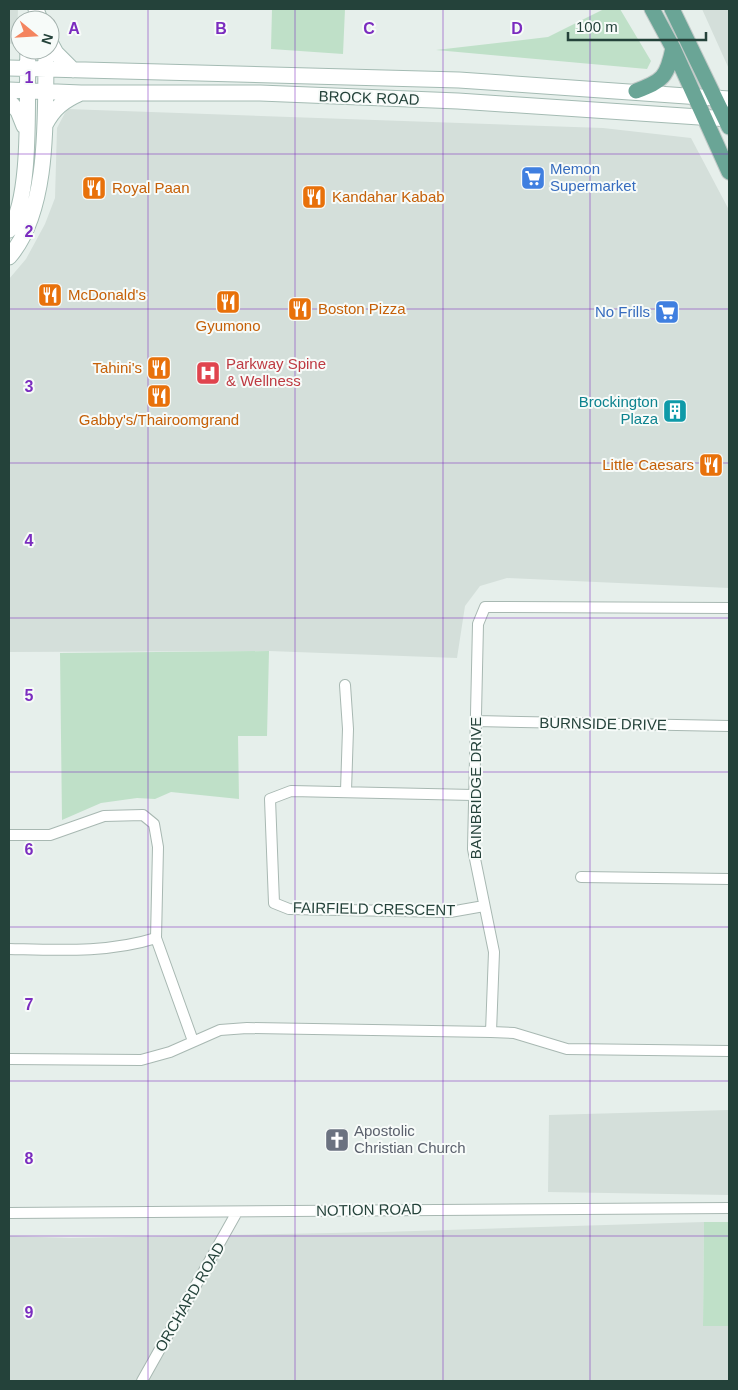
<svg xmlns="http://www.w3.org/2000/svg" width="738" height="1390" font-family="Helvetica,sans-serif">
  <rect width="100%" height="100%" fill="#e6efeb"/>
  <!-- built -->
  <path fill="#d4dfda" d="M9 9H18L17 43 9 44Z
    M702 9H729V69Z
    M67 109 603 128 691 138 729 210V588L507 578 480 586 465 606 457 658 269 651 9 652V279L26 259 45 224 55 198 57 128Z
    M729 1110V1195L548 1192 549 1115Z
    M704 1222 703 1326H729V1381H9V1236L71 1238 383 1232Z"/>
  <!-- green -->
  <path fill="#bfe0c8" d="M272 9H345L343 54 271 49Z
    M604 9H620L651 61 647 69 436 50 548 37Z
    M269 651 267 736H238L239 799 171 792 155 799 137 798 101 803 62 820 60 653Z
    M704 1222H729V1326H703Z"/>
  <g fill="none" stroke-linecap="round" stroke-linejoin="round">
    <defs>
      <path id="street" d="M345 685 348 729 346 791
        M476 721 729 726
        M473 795 291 791 270 799 274 903 289 909 450 912 484 906
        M9 835H50L104 816 143 815 154 824 158 847 156 938 193 1041
        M581 877 729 879
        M9 949C58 950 109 953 156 938
        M491 1032 514 1033 567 1049 729 1051
        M9 1059 141 1060 170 1052 220 1030 247 1028 491 1032 494 952 473 849 478 624 485 607 729 608
        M9 1213 729 1208
        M142 1381 237 1212"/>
      <path id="secondary" d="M36 9 40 20
        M50 42 56 53 73 70
        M9 68 459 80 729 99
        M9 90 81 93H260L458 101 729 119
        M9 101 18 111 24 126
        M45 125C54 108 63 101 81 93
        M9 230C33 197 26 93 28 50
        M9 257C51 209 45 111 46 50"/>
      <path id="primary" d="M652 9 673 48 729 172
        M672 9 729 127
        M636 91C663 81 667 77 673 48"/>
    </defs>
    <!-- street casing -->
    <use href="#street" stroke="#a8b8b2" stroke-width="12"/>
    <!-- secondary casing -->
    <use href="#secondary" stroke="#a4bbb3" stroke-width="17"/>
    <!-- primary casing -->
    <use href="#primary" stroke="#c2cac8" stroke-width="17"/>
    <!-- street -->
    <use href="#street" stroke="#fff" stroke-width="10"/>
    <!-- secondary -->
    <use href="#secondary" stroke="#fff" stroke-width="15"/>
    <!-- primary -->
    <use href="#primary" stroke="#6aa596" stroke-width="15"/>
  </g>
  <!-- grid -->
  <path fill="none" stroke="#7b2cbf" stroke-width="1" stroke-opacity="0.55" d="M148 9V1381M295 9V1381M443 9V1381M590 9V1381M9 154H729M9 309H729M9 463H729M9 618H729M9 772H729M9 927H729M9 1081H729M9 1236H729"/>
  <!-- icons -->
  <defs>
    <symbol id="supermarket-square" viewBox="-11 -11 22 22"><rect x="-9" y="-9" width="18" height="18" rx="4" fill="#3f7fe0" stroke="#f7fbf9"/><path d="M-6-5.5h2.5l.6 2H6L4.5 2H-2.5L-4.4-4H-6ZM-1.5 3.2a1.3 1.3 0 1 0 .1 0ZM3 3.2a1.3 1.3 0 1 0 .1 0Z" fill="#fff"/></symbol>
    <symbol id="restaurant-square" viewBox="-11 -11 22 22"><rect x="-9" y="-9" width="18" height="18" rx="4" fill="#e8710a" stroke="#f7fbf9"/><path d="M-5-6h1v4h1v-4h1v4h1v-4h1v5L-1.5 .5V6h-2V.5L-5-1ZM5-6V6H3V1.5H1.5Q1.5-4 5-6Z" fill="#fff"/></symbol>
    <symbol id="hospital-square" viewBox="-11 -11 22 22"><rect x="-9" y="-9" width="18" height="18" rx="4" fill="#e0444e" stroke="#f7fbf9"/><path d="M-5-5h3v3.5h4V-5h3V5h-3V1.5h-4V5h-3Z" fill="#fff"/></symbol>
    <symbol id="building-square" viewBox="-11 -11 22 22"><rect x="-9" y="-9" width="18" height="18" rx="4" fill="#0f9aa8" stroke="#f7fbf9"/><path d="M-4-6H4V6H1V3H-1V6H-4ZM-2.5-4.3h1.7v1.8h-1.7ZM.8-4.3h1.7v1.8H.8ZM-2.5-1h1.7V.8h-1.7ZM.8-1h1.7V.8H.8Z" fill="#fff"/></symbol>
    <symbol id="church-square" viewBox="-11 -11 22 22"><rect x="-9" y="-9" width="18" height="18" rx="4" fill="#6b7280" stroke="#f7fbf9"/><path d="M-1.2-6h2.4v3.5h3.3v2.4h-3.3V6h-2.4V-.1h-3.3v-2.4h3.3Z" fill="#fff"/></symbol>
  </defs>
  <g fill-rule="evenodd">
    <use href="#supermarket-square" x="519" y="164" width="28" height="28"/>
    <use href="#restaurant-square" x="80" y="174" width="28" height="28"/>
    <use href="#restaurant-square" x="300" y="183" width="28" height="28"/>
    <use href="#restaurant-square" x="36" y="281" width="28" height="28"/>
    <use href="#restaurant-square" x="214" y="288" width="28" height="28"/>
    <use href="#restaurant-square" x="286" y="295" width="28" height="28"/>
    <use href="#supermarket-square" x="653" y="298" width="28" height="28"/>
    <use href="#restaurant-square" x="145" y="354" width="28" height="28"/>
    <use href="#hospital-square" x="194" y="359" width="28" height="28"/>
    <use href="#restaurant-square" x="145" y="382" width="28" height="28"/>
    <use href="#building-square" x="661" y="397" width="28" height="28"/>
    <use href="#restaurant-square" x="697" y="451" width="28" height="28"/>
    <use href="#church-square" x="323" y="1126" width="28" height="28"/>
  </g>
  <g text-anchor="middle" stroke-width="4" stroke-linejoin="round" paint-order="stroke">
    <!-- street labels -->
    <g font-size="15" fill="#24423a" stroke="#f7fbf9">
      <text transform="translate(369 98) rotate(2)" y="5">BROCK ROAD</text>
      <text transform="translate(603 724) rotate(1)" y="5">BURNSIDE DRIVE</text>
      <text transform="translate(476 788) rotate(-90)" y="5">BAINBRIDGE DRIVE</text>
      <text transform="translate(374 909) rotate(1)" y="5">FAIRFIELD CRESCENT</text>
      <text transform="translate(369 1210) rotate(-1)" y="5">NOTION ROAD</text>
      <text transform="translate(190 1297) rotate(-60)" y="5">ORCHARD ROAD</text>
    </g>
    <!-- shop labels -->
    <g font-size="15" fill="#366cbe" stroke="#f7fbf9" text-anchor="start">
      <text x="550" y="174">Memon<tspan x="550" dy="17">Supermarket</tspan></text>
      <text x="650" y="317" text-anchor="end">No Frills</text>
    </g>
    <!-- food labels -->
    <g font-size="15" fill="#c56008" stroke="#f7fbf9" text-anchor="start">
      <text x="112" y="193">Royal Paan</text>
      <text x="332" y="202">Kandahar Kabab</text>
      <text x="68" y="300">McDonald's</text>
      <text x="318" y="314">Boston Pizza</text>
      <text x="228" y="331" text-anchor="middle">Gyumono</text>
      <text x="142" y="373" text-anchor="end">Tahini's</text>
      <text x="159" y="425" text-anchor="middle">Gabby's/Thairoomgrand</text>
      <text x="694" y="470" text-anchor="end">Little Caesars</text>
    </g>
    <!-- health labels -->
    <g font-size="15" fill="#be3a42" stroke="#f7fbf9" text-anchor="start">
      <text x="226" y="369">Parkway Spine<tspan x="226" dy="17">&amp; Wellness</tspan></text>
    </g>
    <!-- culture labels -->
    <g font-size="15" fill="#0d838f" stroke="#f7fbf9" text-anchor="end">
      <text x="658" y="407">Brockington<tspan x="658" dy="17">Plaza</tspan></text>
    </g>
    <!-- worship labels -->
    <g font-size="15" fill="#5b616d" stroke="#f7fbf9" text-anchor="start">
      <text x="354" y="1136">Apostolic<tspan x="354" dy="17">Christian Church</tspan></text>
    </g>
  </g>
  <g font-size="16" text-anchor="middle" font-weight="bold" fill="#7b2cbf" stroke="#f7fbf9" stroke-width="4" stroke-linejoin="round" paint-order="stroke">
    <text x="74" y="34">A</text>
    <text x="221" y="34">B</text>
    <text x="369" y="34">C</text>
    <text x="517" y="34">D</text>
    <text x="29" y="83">1</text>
    <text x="29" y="237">2</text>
    <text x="29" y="392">3</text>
    <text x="29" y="546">4</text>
    <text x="29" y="701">5</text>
    <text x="29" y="855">6</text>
    <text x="29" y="1010">7</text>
    <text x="29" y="1164">8</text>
    <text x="29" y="1318">9</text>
  </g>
  <!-- border -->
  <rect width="738" height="1390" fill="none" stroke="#24423a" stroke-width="20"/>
  <!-- north arrow -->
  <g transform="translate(35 35) rotate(108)"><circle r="24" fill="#f7fbf9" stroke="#a3b1ad"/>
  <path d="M0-4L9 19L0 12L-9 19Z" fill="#f4845f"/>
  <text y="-8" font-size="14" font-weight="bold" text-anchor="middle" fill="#24423a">N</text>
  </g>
  <!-- scale -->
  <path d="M568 32v8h138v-8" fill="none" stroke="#24423a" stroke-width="2.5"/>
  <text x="576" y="32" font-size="15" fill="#24423a" stroke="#f7fbf9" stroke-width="4" paint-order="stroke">100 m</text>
</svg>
